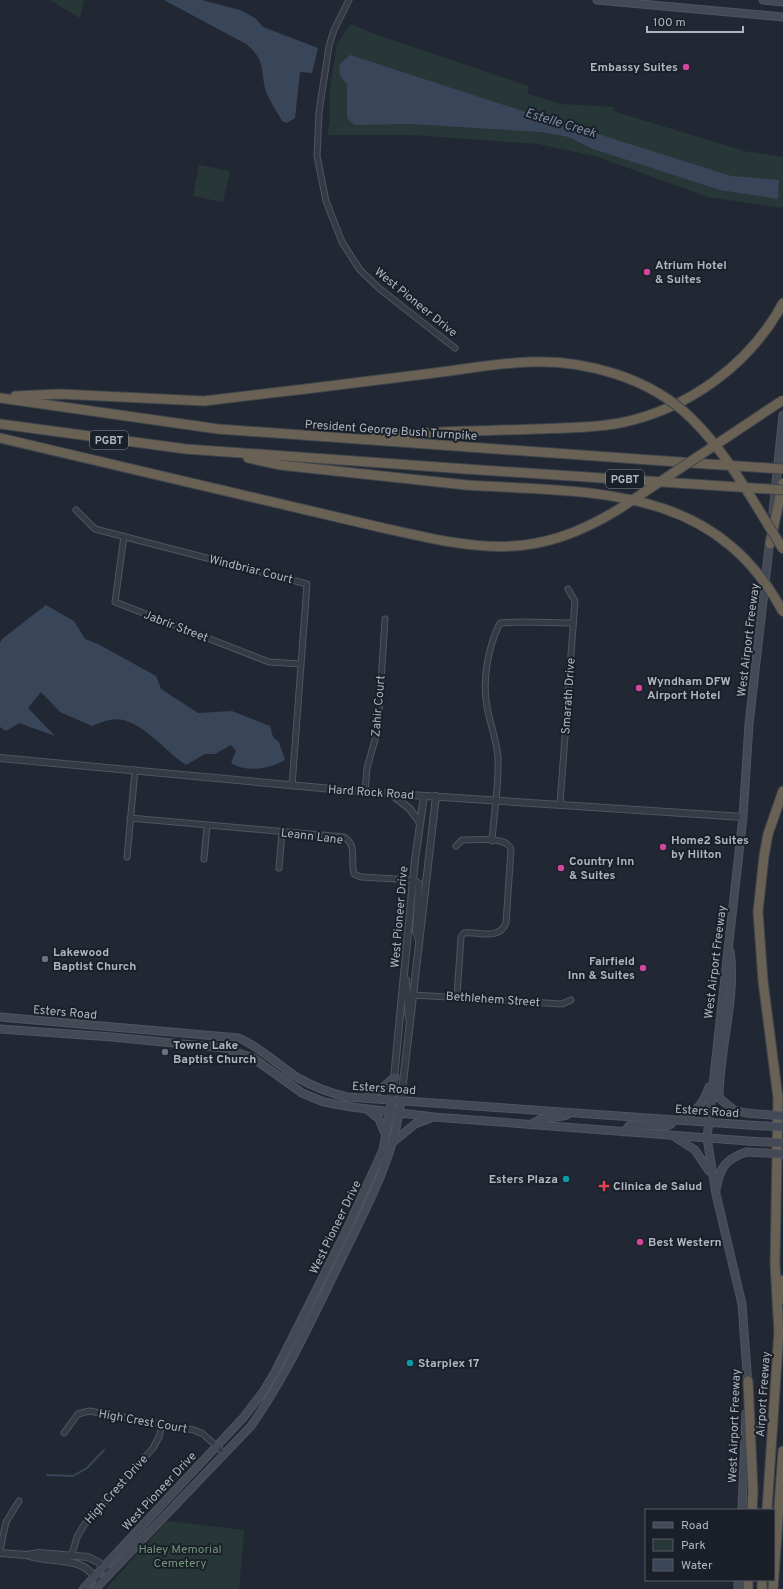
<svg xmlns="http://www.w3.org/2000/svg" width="783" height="1589" font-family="Overpass,sans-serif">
  <rect width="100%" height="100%" fill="#222833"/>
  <!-- green -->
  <path fill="#273738" d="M50 0H84L80 18Z
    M351 24 369 32 528 86V94L564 105 565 104 613 107V111L744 151 783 157V208L708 197 595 156 538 144 413 135H327L330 122V89L337 44Z
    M199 165 230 171 223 202 193 196Z
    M167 1521 244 1530 239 1589H106Z"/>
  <!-- water -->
  <path fill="#39465a" d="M164 0H202L240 10 255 18 263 27 318 48 312 73 300 72 295 118 287 123 282 121C277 112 271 103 267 94 259 72 268 62 246 44Z
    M350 55 593 134H598L731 176 779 180 778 199 720 190 593 149 569 137 541 132 410 124 354 125 347 118V83C340 78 338 73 340 64Z
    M46 605 74 621 85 639 98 644 156 676 161 689 198 713 232 711 270 726 273 737 279 742 285 760C269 769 247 773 231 763L236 751 231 745 215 754H205L186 765C164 751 137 714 110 720 103 721 97 724 92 726L60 712 41 692 28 708 55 736 19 723 6 731 0 727V643L2 639Z"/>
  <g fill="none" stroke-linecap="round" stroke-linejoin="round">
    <!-- stream -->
    <path stroke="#39465a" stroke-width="2" d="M47 1475 73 1476 87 1468 104 1450"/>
    <defs>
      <path id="minor" d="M349 0 334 30 329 46 319 112 317 156 326 201 342 242 360 270 380 289 455 348
        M76 510 95 529 307 584 292 786
        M124 536 115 602 269 662 301 664
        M365 792 367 768 378 729 385 619
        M560 804 575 601 568 589
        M130 818 344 837C358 846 350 860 354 874L361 877 413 880
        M492 841C494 813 499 785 498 758 497 740 490 724 487 707 482 680 488 647 500 623L521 622 573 623
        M456 846 462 840C475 840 506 836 511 849L506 923C498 941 481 931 464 933L461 937 457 996
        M127 857 135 770
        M204 859 207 825
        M279 868 282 832
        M413 995 562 1004 571 1000
        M64 1433 78 1414 89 1411 194 1430 203 1434 224 1453
        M0 1550 6 1522 19 1501
        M72 1554 77 1537 84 1525 153 1448 159 1437 162 1425"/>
      <path id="tertiary" d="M0 758 365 792 743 817
        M391 794 410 809 420 823
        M413 880 419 884 416 931 419 940
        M406 980 409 1018
        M392 1099 415 860 424 796
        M401 1100 436 796
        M0 1553 27 1555 39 1553 88 1557 98 1562 110 1573
        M27 1555C45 1562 66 1558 82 1566 89 1569 95 1577 101 1582"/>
      <path id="secondary" d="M597 0 783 17
        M763 0 783 2
        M773 512 783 415
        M730 951C737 995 719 1051 719 1098L734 1110 746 1113
        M0 1017 239 1038C261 1048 278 1065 298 1078 314 1087 330 1093 347 1097L748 1125
        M0 1029 112 1037 224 1048 253 1058 302 1093 324 1102 351 1107 434 1117 748 1141
        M365 1098 380 1090 395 1077
        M368 1110 379 1119 386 1136
        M681 1120C696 1112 703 1104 709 1087
        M531 1125C542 1115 554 1119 567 1115
        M624 1132 630 1125 667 1126 671 1124 674 1120
        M675 1137 695 1150 709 1171
        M393 1142 415 1124 431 1118
        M716 1190C720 1168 724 1160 746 1152
        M748 1385 742 1304 716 1194 707 1138 743 817 749 724 770 539
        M742 1510 746 1413
        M83 1589 243 1418 263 1392 275 1372 345 1233 383 1150 392 1099
        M95 1589 251 1426C287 1375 312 1319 339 1264 364 1212 395 1158 401 1100
        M738 1589V1580"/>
      <path id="motorway" d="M15 396 60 394 204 401 305 389
        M0 398 218 429 707 464
        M0 424 186 449 466 469
        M373 436C427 431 482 431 536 429 564 428 593 428 620 423 689 409 750 364 783 303
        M0 438 379 527
        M248 458 280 465 466 485
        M770 544 783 483
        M782 1299 783 1280
        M779 1334 775 1264 778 1098 763 981 758 912 764 856 768 834 783 791
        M748 1381 753 1491 752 1510
        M767 1510 779 1330
        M748 1589V1580
        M762 1589V1580
        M773 1589 783 1451"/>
    </defs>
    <!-- minor casing -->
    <use href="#minor" stroke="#4f555e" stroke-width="7"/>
    <!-- tertiary casing -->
    <use href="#tertiary" stroke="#4f555e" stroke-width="8"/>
    <!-- secondary casing -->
    <use href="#secondary" stroke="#4f555e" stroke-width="9"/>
    <!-- motorway casing -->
    <use href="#motorway" stroke="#3f454e" stroke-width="11"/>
    <!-- minor -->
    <use href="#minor" stroke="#353a44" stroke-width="5"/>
    <!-- tertiary -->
    <use href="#tertiary" stroke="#353a44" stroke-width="6"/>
    <!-- secondary -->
    <use href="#secondary" stroke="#434a56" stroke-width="7"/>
    <!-- motorway -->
    <use href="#motorway" stroke="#696153" stroke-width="9"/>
    <defs>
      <path id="secondary-bridge" d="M746 1113 783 1116
        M748 1125 783 1127
        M748 1141 783 1143
        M746 1152 783 1154"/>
      <path id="motorway-bridge" d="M305 389C348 384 391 378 434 373 466 369 498 363 530 362 587 360 650 378 691 418 729 455 755 505 783 549
        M707 464 783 469
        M466 469 783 490
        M466 485C591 493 714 483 783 612
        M379 527C474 548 530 564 619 509L783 400"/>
    </defs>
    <!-- secondary-bridge casing -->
    <use href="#secondary-bridge" stroke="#4f555e" stroke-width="9" stroke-linecap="butt"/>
    <!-- motorway-bridge casing -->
    <use href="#motorway-bridge" stroke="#3f454e" stroke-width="11" stroke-linecap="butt"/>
    <!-- secondary-bridge -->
    <use href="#secondary-bridge" stroke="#434a56" stroke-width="7"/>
    <!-- motorway-bridge -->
    <use href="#motorway-bridge" stroke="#696153" stroke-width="9"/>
  </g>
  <!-- markers -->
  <g fill="#d1479c" stroke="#1a1f28" stroke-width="1.5">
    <circle cx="686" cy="67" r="4"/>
    <circle cx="647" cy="272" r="4"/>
    <circle cx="639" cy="688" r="4"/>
    <circle cx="663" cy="847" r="4"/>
    <circle cx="561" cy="868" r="4"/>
    <circle cx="643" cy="968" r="4"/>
    <circle cx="640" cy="1242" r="4"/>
  </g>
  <g fill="#6b7280" stroke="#1a1f28" stroke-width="1.5">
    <circle cx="45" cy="959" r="4"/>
    <circle cx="165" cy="1052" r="4"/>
  </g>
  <g fill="#0f9aa8" stroke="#1a1f28" stroke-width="1.5">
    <circle cx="566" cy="1179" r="4"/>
    <circle cx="410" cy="1363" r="4"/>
  </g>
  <path fill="#e0444e" stroke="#1a1f28" stroke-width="1.5" d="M602 1180h4v4h4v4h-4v4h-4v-4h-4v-4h4z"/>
  <g text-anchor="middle" stroke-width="4" stroke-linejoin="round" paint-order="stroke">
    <!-- shield labels -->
    <g fill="#1a1f28" stroke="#828892" stroke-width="1">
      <rect x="90" y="431" width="38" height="18" rx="3"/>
      <rect x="606" y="470" width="38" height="18" rx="3"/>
    </g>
    <g font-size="11" font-weight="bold" fill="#afb5c0">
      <text x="109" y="444">PGBT</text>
      <text x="625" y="483">PGBT</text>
    </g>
    <!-- poi labels -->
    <g font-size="12" font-weight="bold" fill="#afb5c0" stroke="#1a1f28" text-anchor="start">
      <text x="678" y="71" text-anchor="end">Embassy Suites</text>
      <text x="655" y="269">Atrium Hotel<tspan x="655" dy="14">&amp; Suites</tspan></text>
      <text x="647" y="685">Wyndham DFW<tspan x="647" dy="14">Airport Hotel</tspan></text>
      <text x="671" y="844">Home2 Suites<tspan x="671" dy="14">by Hilton</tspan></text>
      <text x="569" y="865">Country Inn<tspan x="569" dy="14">&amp; Suites</tspan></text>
      <text x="53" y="956">Lakewood<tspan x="53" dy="14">Baptist Church</tspan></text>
      <text x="635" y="965" text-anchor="end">Fairfield<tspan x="635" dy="14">Inn &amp; Suites</tspan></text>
      <text x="173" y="1049">Towne Lake<tspan x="173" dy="14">Baptist Church</tspan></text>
      <text x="558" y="1183" text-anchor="end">Esters Plaza</text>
      <text x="613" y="1190">Clinica de Salud</text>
      <text x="648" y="1246">Best Western</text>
      <text x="418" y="1367">Starplex 17</text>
    </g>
    <!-- street labels -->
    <g font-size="12" fill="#afb5c0" stroke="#1a1f28">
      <text transform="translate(416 302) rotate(39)" y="4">West Pioneer Drive</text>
      <text transform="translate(391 430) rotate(4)" y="4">President George Bush Turnpike</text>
      <text transform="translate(251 569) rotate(14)" y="4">Windbriar Court</text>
      <text transform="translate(176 626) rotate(21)" y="4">Jabrir Street</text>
      <text transform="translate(748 640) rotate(-83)" y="4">West Airport Freeway</text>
      <text transform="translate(568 696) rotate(-86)" y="4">Smarath Drive</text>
      <text transform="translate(378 706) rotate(-85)" y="4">Zahir Court</text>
      <text transform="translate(371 792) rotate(4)" y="4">Hard Rock Road</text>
      <text transform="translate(312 836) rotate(7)" y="4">Leann Lane</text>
      <text transform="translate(399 917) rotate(-85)" y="4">West Pioneer Drive</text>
      <text transform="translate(715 962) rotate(-83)" y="4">West Airport Freeway</text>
      <text transform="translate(493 999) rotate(4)" y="4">Bethlehem Street</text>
      <text transform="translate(65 1012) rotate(5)" y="4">Esters Road</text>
      <text transform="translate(384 1088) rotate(4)" y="4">Esters Road</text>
      <text transform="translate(707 1111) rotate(4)" y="4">Esters Road</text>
      <text transform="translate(335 1227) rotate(-64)" y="4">West Pioneer Drive</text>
      <text transform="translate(763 1394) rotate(-86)" y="4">Airport Freeway</text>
      <text transform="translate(143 1421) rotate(10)" y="4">High Crest Court</text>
      <text transform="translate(734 1426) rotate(-88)" y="4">West Airport Freeway</text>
      <text transform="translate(116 1489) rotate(-48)" y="4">High Crest Drive</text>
      <text transform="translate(159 1491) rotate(-47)" y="4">West Pioneer Drive</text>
    </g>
    <!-- park labels -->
    <g font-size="12" fill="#71937a" stroke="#1a1f28">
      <text x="180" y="1553">Haley Memorial<tspan x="180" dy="14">Cemetery</tspan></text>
    </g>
    <!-- water labels -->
    <g font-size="13" font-style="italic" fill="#7b8ca5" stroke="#1a1f28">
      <text transform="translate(561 122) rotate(17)" y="5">Estelle Creek</text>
    </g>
  </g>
  <!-- legend -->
  <rect x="645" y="1509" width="130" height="72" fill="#1a1f28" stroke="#565b65"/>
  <rect x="653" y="1522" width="20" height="6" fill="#434a56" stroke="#565b65"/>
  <text x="681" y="1529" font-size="12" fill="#afb5c0">Road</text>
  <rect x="653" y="1539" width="20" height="12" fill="#273738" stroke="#565b65"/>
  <text x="681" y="1549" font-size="12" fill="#afb5c0">Park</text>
  <rect x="653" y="1559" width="20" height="12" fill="#39465a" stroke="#565b65"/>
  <text x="681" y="1569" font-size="12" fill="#afb5c0">Water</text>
  <!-- scale -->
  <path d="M647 26v6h96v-6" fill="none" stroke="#afb5c0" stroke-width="2"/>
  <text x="653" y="26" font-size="12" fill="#afb5c0" stroke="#1a1f28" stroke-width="3" paint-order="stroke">100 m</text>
</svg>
